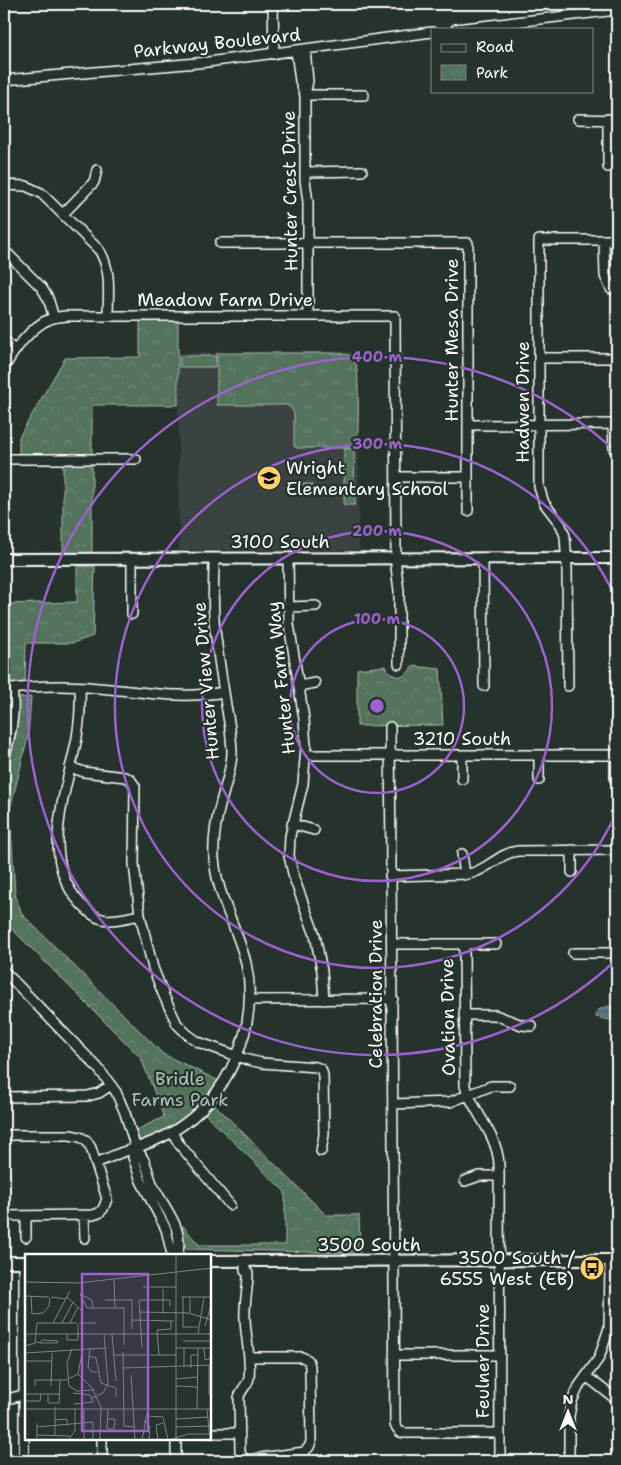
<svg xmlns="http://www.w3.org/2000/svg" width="621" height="1465" font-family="'Shantell Sans',sans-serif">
  <defs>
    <pattern id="grass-tufts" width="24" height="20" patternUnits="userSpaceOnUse" patternTransform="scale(1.25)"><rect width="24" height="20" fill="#52735d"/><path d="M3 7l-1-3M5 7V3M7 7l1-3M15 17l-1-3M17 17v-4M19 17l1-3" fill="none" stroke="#6c8875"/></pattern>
    <pattern id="park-crowns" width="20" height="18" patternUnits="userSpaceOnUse" patternTransform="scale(1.25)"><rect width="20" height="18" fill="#52735d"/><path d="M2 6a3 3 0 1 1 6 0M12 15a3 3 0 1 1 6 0" fill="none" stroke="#6c8875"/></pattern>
    <pattern id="water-rules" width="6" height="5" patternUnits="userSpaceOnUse" patternTransform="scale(1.25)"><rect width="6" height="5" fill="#516b76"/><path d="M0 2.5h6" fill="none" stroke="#6b818b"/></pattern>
  </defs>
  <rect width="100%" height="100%" fill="#26332d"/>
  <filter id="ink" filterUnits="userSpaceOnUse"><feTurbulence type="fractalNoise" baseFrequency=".02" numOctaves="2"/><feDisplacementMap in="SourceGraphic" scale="10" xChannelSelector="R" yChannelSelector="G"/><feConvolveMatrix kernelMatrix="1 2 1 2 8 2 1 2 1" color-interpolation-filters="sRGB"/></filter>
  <g filter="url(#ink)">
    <!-- built -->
    <path fill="#3a4242" d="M358 352 359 550H179L178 353Z"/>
    <!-- grass -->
    <path fill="url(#grass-tufts)" stroke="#a8b9ae" d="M217 353H339C344 355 351 354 354 358 360 368 358 419 358 434L355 439V445L352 448H296L294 446V414L292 409 287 405H217Z"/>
    <!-- park -->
    <path fill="url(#park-crowns)" stroke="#a8b9ae" d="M140 321H178V405H92V456H19V437L65 358 140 357Z
      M63 463H92V553H63Z
      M300 484H312V493H300Z
      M77 566H95L93 636 73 643H26L25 684 9 686 6 604 77 602Z
      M386 666C391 679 407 681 412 666L440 669 443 725 357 726V669Z
      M31 697 28 737 10 809 15 894 22 914 163 1054 219 1081 199 1106 174 1127 139 1141 136 1130 164 1117 141 1058 4 921V782L16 733 19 698Z
      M214 1104 326 1215H359L360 1253 186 1249 180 1227 183 1226 199 1245H285V1192L205 1114Z"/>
    <!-- pitch -->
    <path fill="#52735d" stroke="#a8b9ae" d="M180 356H216L215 367H180Z
      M344 449H354L355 505H344Z"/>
    <!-- water -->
    <path fill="url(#water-rules)" stroke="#97a6ad" d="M609 1006 617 1008V1028L615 1021 596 1017V1013L598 1010Z"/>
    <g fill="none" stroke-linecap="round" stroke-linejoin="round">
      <defs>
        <path id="minor" d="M273 4 274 54
          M456 29 617 10
          M305 49 308 81 305 95V180L308 202V316
          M296 51 300 81 305 95
          M4 80 208 62 432 32
          M305 95H364
          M578 119 617 120
          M608 167V119
          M305 172 362 171
          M4 185 26 186 41 193 99 250C112 269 108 294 108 316
          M63 214 94 182 97 170
          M604 240 605 276 611 289
          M220 243H468V511
          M4 250 41 287 48 298 54 318
          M4 340 14 350
          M539 358H617
          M4 368C13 352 31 326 50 319 55 317 60 317 65 316H395L396 567 399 591V664
          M613 424 614 449
          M468 425 617 424
          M4 459H136
          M396 477H468
          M288 558 289 624 304 719 306 746 303 784 290 836 289 856 294 878 315 935 322 971 324 1000
          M483 558 484 686
          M132 559V614
          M288 607 316 606
          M299 686 315 683
          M568 686 567 567 565 536 561 525 544 503 539 487V240H617
          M80 687C81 709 79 731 74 752 63 801 41 862 81 904 87 910 93 917 102 919 114 922 128 917 140 915
          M4 690C38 685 75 685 110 689 151 693 183 699 224 692
          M390 727 395 1425 400 1432 405 1433H500
          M306 755H617
          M462 755V779
          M539 755V780
          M4 760C10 736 16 714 12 689
          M70 767 84 772 125 777 130 779 135 786 134 864 140 915 153 968 164 996 177 1024 187 1034 198 1042 248 1060 262 1063 316 1067 321 1069 323 1075 324 1135 321 1151
          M615 780V755
          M292 824 314 830
          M572 850V872
          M462 854 465 875
          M390 876 469 874C488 870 499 853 518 851L617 850
          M392 944H496
          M464 944 465 1086C474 1113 497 1134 499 1164L500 1461
          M573 953H617
          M4 971 98 1068 116 1092 125 1113 136 1149 133 1157 141 1181 166 1229 172 1255
          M249 1000 393 999
          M464 1015H495L522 1025 532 1026
          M4 1097 88 1096 99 1093 111 1085
          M393 1104 450 1102 491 1086H510
          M172 1132 179 1144 230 1205
          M4 1135H70L80 1137 86 1140 91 1148 107 1199 103 1209 99 1213 93 1215 4 1216
          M136 1149C146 1158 147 1171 152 1183 162 1206 186 1228 177 1255
          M95 1163C105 1160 114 1155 123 1152 140 1147 157 1141 172 1132 229 1098 260 1027 246 963 237 927 217 896 214 858 213 839 216 820 221 802 225 786 231 771 232 754 232 738 229 721 226 705 222 680 218 655 215 630 212 607 214 582 214 559
          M465 1181 479 1176H499
          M26 1216V1237
          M84 1216 85 1238
          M245 1261V1271L248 1273C248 1289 244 1303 245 1319 246 1339 251 1358 249 1378 248 1385 240 1390 239 1398L240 1452 242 1457 247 1460 304 1452 309 1447 311 1442 310 1366 308 1360 302 1357H249
          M24 1262V1461
          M394 1355H500
          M586 1376 617 1400
          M4 1400 26 1394
          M210 1433H239
          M102 1439V1461
          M176 1461V1439
          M569 1461V1416L572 1401 579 1386 599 1358 609 1328 610 1260"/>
        <path id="major" d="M4 559 617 558
          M210 1261 617 1260
          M4 1262H26"/>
      </defs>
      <!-- minor casing -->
      <use href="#minor" stroke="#fff" stroke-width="12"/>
      <!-- major casing -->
      <use href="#major" stroke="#fff" stroke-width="14"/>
      <!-- minor -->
      <use href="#minor" stroke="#26332d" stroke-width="9"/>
      <!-- major -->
      <use href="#major" stroke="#26332d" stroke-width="10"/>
    </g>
  </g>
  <!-- distance rings -->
  <g fill="none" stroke="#9c61cf" stroke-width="2.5">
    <circle cx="377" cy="706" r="87"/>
    <circle cx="377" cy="706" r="175"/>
    <path d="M616 813A262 262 0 1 1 616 599"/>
    <path d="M617 959A349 349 0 1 1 617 453"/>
  </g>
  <!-- icons -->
  <defs>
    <symbol id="school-disc" viewBox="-11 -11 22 22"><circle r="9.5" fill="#ffd166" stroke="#26332d"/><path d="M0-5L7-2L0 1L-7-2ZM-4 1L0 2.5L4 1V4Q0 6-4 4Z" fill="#111"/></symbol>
    <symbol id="bus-disc" viewBox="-11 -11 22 22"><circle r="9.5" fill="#ffd166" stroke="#26332d"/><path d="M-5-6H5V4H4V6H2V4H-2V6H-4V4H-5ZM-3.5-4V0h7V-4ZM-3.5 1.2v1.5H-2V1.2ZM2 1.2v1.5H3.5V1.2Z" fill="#111"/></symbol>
  </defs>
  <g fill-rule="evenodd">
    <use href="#school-disc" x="255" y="464" width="28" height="28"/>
    <use href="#bus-disc" x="578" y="1254" width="28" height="28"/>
  </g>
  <g text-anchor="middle" stroke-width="4.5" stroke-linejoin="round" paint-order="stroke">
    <!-- street labels -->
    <g font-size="18" fill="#fff" stroke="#26332d">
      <text transform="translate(217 43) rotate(-6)" y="6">Parkway Boulevard</text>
      <text transform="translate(290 191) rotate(-91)" y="6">Hunter Crest Drive</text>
      <text x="225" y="306">Meadow Farm Drive</text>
      <text transform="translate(452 340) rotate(-90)" y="6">Hunter Mesa Drive</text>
      <text transform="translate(523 402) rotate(-90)" y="6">Hadwen Drive</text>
      <text x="280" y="548">3100 South</text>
      <text transform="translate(281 678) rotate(-96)" y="6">Hunter Farm Way</text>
      <text transform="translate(206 681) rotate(-95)" y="6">Hunter View Drive</text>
      <text x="462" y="745">3210 South</text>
      <text transform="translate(376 994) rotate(-90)" y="6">Celebration Drive</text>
      <text transform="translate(448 1017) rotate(-91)" y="6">Ovation Drive</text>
      <text x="369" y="1251">3500 South</text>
      <text transform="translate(483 1361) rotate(-90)" y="6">Feulner Drive</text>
    </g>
    <!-- poi labels -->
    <g font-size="18" fill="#fff" stroke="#26332d" text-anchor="start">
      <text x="286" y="474">Wright<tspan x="286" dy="21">Elementary School</tspan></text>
      <text x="574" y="1264" text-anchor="end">3500 South /<tspan x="574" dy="21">6555 West (EB)</tspan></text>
    </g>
    <!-- park labels -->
    <g font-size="18" fill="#b1c0b6" stroke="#26332d">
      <text x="180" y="1085">Bridle<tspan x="180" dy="21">Farms Park</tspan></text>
    </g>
  </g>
  <!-- overview -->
  <g transform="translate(25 1254)">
    <rect width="186" height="186" fill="#26332d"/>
    <path fill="none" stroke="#7d8581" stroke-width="1" d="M151 0V186M89 26 90 54M0 28 53 29 187 14M118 33H151M138 35V60M0 42 24 43M6 42 7 60 18 59 24 52 25 44M26 43 41 45M42 43 58 58M156 43H187M158 43V73H173M0 46V186M80 46H107V75M62 54H99V91M62 54 55 40 67 46 68 54M114 58 163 59 187 66M165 59V43M107 66 149 67M28 69 45 37M37 69 48 48M45 69 53 53M54 69H71M180 72 187 48M0 80H187M42 80V86H53V70M87 80 91 127M173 80 179 43M158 87H187M10 88H11L16 89H32L33 87 17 86 15 89M0 92 10 89 12 69H52M117 93 114 46H145V52M65 94 63 113 67 118H72M151 94H187M179 94 180 106 187 104M47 95 42 109 44 132 52 137 69 136M98 98 99 172 110 173M0 99 81 94M89 101H151M134 101 132 76 146 75V67M64 102 71 104 76 129 91 134V143M0 107H27M184 112V141M159 113V94M98 114 187 111M166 114V101H173M53 120 68 135 71 144M106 121 110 186M151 125 173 123M10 132V126H41L53 120 58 94M26 132 27 99M151 132 173 133M48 139 65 141 68 148 49 150M0 140H34M23 140V149H34L35 126M71 143 76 153 75 186M67 144 78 139 83 130 79 80M0 147H15L16 140M30 153V181M0 155H187M59 155V186M83 155 82 175H89L90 165H83M172 155 173 94M182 155 185 186M122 162 138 163 143 186M151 165 183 163M30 166 42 165V172M119 167 125 172 124 186M12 169V186M12 173 68 168V186M151 173 185 172M12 181 45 182M43 186 50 177V155M117 186 122 159M133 186 131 171 138 169M144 186 163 180H185"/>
    <path fill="#9c61cf" fill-opacity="0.15" stroke="#9c61cf" stroke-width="2.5" d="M57 20H123V177H57Z"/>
    <rect width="186" height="186" fill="none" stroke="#fff" stroke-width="2.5"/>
  </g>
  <circle cx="377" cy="706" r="8" fill="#9c61cf" stroke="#26332d" stroke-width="2.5"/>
  <g font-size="15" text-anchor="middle" font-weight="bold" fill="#9c61cf" stroke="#26332d" stroke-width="4.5" stroke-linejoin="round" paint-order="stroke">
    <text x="377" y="362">400 m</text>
    <text x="377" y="449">300 m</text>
    <text x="377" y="536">200 m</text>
    <text x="377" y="624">100 m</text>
  </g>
  <!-- margin -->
  <rect width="621" height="1465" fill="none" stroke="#26332d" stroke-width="20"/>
  <rect x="10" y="10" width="601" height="1445" fill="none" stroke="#fff" stroke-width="2" filter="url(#ink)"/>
  <!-- legend -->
  <rect x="431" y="28" width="162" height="65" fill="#26332d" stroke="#7d8581"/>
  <rect x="441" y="44" width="25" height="8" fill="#26332d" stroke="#7d8581"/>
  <text x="476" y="52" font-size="15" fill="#ffffff">Road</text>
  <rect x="441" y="65" width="25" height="15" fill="url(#park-crowns)" stroke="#7d8581"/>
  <text x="476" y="78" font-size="15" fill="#ffffff">Park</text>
  <!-- north arrow -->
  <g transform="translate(568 1412)" stroke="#26332d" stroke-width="4" paint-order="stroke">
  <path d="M0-4L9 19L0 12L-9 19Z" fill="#ffffff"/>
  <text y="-8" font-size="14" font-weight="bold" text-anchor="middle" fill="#ffffff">N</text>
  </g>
</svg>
